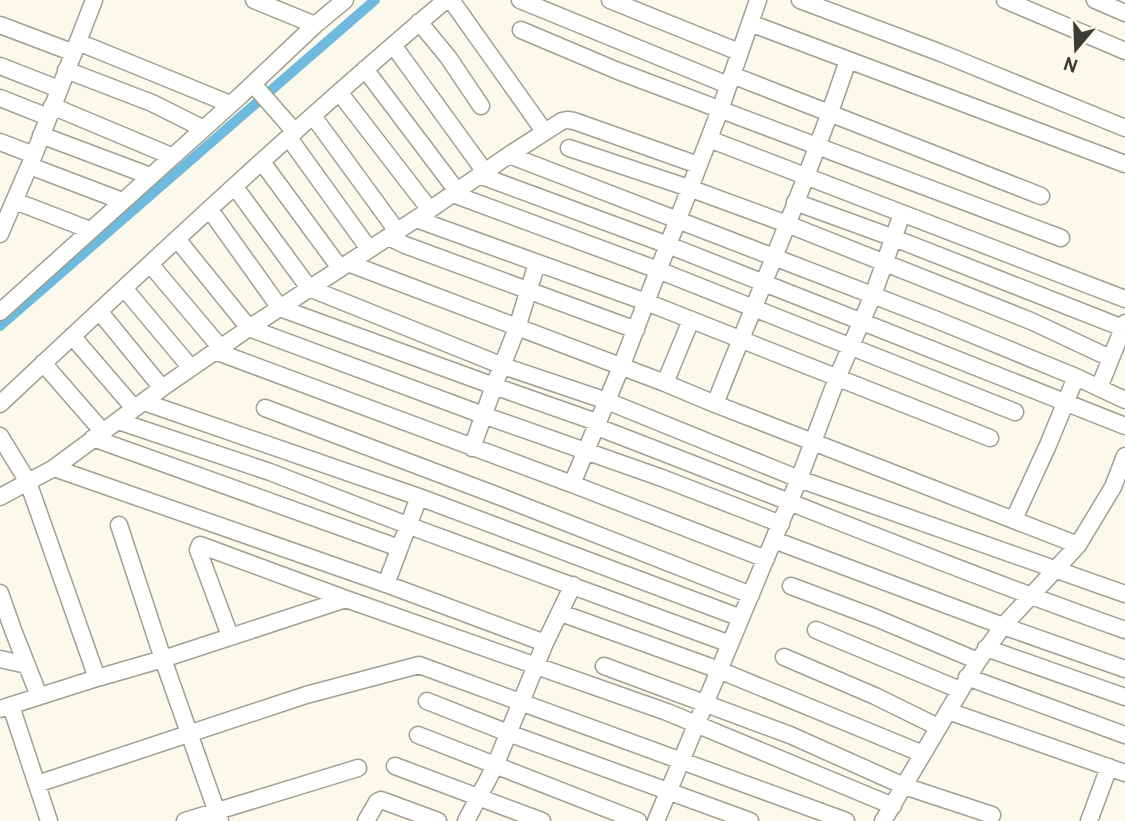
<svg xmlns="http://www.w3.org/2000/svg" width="1125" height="821" font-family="Overpass,sans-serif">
  <rect width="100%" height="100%" fill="#fbf9eb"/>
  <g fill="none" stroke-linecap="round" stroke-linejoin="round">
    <!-- canal -->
    <path stroke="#6dbade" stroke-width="10" d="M0 326 375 0"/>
    <defs>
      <path id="minor" d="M254 0 315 25
        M451 0 544 131
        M520 0 728 85
        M610 0 739 52
        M800 0 941 53 1125 128
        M1005 0 1125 51
        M1095 0 1125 13
        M419 22 448 57 481 106
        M750 23 1125 164
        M0 25 74 53
        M521 30 618 71 1061 238
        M78 42 230 104
        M393 45 485 172
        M0 66 59 89
        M365 69 457 191
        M66 70 152 103 202 128
        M732 75 1041 196
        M253 84 295 132
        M339 92 430 210
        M0 98 48 117
        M52 106 171 156
        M313 116 397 231
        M41 135 150 176
        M289 138 369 249
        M709 139 1125 299
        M0 142 34 155
        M569 148 689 188 787 224 1031 321 1110 358
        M509 155 937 320 1076 377 1125 400
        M262 162 340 268
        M30 166 122 201
        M479 175 668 245 1125 426
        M235 187 309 288 503 366 607 401 799 479 1125 594
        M453 194 658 270 1015 412
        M15 201 90 230
        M795 202 894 238 1123 328
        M210 210 280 308 494 386 599 423
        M416 219 646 302 990 438
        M0 234 34 155 94 0
        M388 237 405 245 636 330
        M177 239 249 328 483 415 662 478 781 524
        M348 263 665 383 715 404 1078 545
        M150 264 220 347
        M124 288 191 368
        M99 311 162 388
        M0 312 240 96 315 25 345 0
        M72 336 134 408
        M215 351 572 484 621 367 720 110 758 0
        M43 363 103 432
        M665 383 691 320
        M1099 388 1125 323
        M144 402 419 497 741 618
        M0 404C146 267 293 129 446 0
        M715 404C760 290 809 177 848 60
        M265 408 501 497 751 595
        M118 421 270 472 407 525 730 644
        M597 427C773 494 947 567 1125 630
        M0 436 28 482 97 678
        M93 438 399 548
        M472 448 494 386 517 328 537 263
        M54 468 386 584 545 643 495 766 466 821
        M572 484 766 559
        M0 497 54 468 162 388 249 328 425 213 509 155 562 121 567 120 574 121 698 165
        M1014 519 1048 445 1076 377
        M119 525 163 659 220 821
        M774 540 1003 626 1125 669
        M386 584 419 497
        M791 586 876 618 978 661
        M0 593 13 630 39 696
        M561 613 719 670 923 754
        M816 630 960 690
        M230 636 198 550 200 545 346 599 667 712 893 806
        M545 643 573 585
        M986 648 1125 697
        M784 657 875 696 938 727
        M0 659 27 665
        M604 666 790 735 904 786 992 815
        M967 677 1125 735
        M427 701 508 733 750 821
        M11 706 49 821
        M0 709 97 678 163 659 346 599
        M948 711 1125 773
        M418 735 638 821
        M395 766 542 821
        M37 784 306 695 419 665 846 821
        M185 821 358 768
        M366 821 377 802 381 800 438 821
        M656 821 799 479 837 378 873 295 902 214
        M883 821 978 661 1003 626 1078 545 1113 487 1125 456
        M1089 821 1109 767"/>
    </defs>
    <!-- minor casing -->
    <use href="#minor" stroke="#a19e92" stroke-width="19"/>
    <!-- minor -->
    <use href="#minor" stroke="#fff" stroke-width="16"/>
  </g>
  <!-- north arrow -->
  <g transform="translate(1076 49) rotate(199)" stroke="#fbf9eb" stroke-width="5" paint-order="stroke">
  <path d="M0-5L12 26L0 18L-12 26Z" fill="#3d3b36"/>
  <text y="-10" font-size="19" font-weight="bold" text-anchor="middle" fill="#3d3b36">N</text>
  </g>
</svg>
